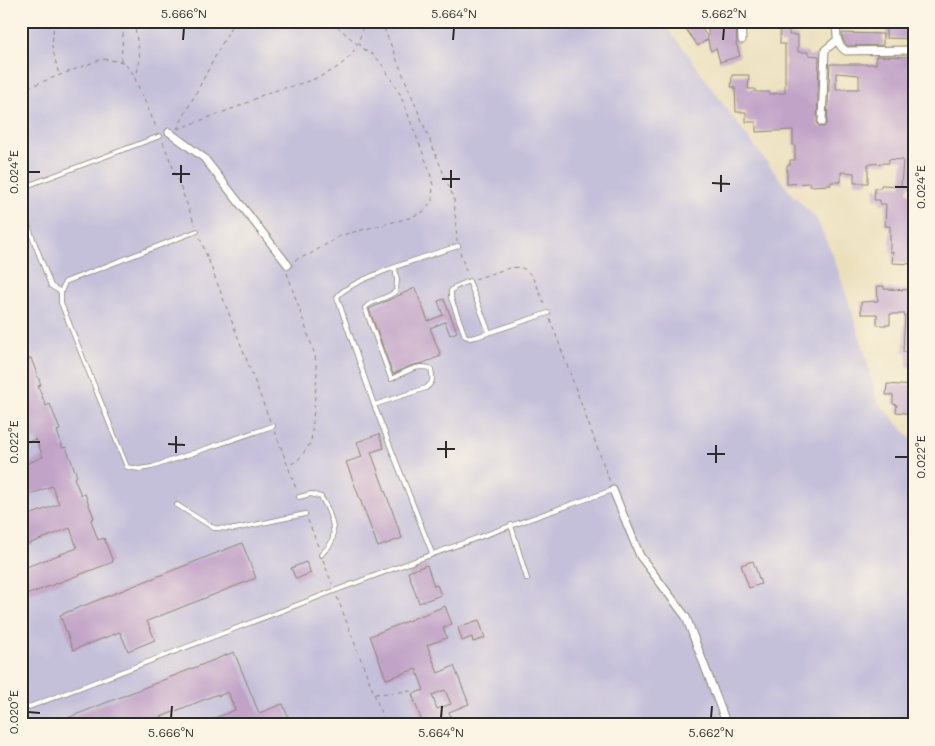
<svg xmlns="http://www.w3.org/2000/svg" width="935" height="746" font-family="Mali,sans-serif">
  <rect width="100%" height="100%" fill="#fcf5e5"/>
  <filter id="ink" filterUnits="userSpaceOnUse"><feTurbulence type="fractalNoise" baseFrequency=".02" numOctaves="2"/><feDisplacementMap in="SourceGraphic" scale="10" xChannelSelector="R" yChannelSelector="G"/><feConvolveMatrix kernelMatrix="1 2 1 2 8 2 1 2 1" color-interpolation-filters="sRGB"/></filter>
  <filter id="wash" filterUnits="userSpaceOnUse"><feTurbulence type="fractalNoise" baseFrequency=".0096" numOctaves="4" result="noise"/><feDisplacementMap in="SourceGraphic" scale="20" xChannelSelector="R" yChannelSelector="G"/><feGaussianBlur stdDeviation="1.12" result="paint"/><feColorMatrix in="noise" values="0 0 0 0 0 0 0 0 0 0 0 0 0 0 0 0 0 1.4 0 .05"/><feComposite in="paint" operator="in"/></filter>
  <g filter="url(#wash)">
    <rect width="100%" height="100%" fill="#ebdfbb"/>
    <!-- industrial -->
    <path fill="#c5c0da" d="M21 21H661L684 49 739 126 790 192 816 218 833 255 861 339 877 401 914 442V725H21Z"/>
    <g id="blocks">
      <!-- building -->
      <path fill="#c1a3c8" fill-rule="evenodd" d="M680 21H697L708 38V22L736 21 737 43H736L740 56 720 62 716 48 711 51 709 46 708 39 698 46Z
        M746 21H789V35H798V52H808V55L819 56 817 122 818 125 821 127 825 126 827 122 830 64H876V56L914 57V185L909 186 907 190 908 193 914 196V264L892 263 893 252H890V226H885L886 204H880V200H874L875 188H881V185L901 186 903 160 889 159V163L868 164V183H854V173L841 172V182H831V185L810 186V183L787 184V165H790V160H795V145H793V130L756 132V122H746V112H736L735 87H731L732 75H749L748 89H755V92H769V94L785 93V44H780V28L747 27ZM836 73 859 75V89H836Z
        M886 21H914V39L886 38Z
        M842 33 883 34V45L848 46 843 40Z
        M877 286H884V289L914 290V367H907V352H903L905 314H890V325H877V314H861V302L878 301Z
        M415 288 428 321 443 315 438 301 444 299 457 332 450 335 445 322 430 328 441 356 423 363 410 366 393 374 369 309Z
        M22 348 27 360 31 358 41 385 38 386 46 406 50 404 60 430 57 431 63 448 66 447 77 476 74 478 81 495 85 494 94 518 91 520 98 540 104 538 113 562 21 597V569L77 548 70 528 21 547V518L59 504 52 486 21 498V466L43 457 36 439 21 444V417L26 415 21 403Z
        M887 384 914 386V414L896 412 897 405 893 404V395H886Z
        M379 434 384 448 371 452 402 538 378 547 346 462 362 457 357 442Z
        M242 543 256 578 147 621 155 640 128 651 120 632 73 650 60 615Z
        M753 561 761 584 749 588 741 565Z
        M306 562 311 573 296 579 291 568Z
        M427 565 434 586 437 585 441 595 419 603 408 572Z
        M445 606 452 624 443 628 447 638 427 645 438 673 454 666 469 704 449 712 454 725H423L412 694 424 690 416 669 386 679 370 636ZM445 690 451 704 437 709 432 695Z
        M479 620 485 638 473 642 472 637 462 641 458 627Z
        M234 652 259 713 283 704 291 725H198L235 710 228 692 218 696V694L141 725H50Z"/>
    </g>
  </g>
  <g filter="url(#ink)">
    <use href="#blocks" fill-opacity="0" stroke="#8b8573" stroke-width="1"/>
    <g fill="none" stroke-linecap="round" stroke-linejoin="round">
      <defs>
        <path id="lane" d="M21 188 160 136
          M21 207 51 286 61 292
          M197 231 65 282 61 292V303L127 467 139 469 152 467 273 426
          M489 332 469 281 455 287 451 291V298L465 336 470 338 476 337 548 313
          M374 405 426 388C434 382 433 378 431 369 420 362 402 374 391 379L365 308C371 300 386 300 396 291L397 280 395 268
          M299 497 311 494 321 497C328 508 338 530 331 543 329 547 324 551 321 555
          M177 505 214 528 235 529 305 514
          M511 525 527 579
          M432 553 374 405 337 297C349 279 434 254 458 246
          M21 710C218 636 414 558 613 490"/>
        <path id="street" d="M741 21 742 40
          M836 21C837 33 835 44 846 51L914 50
          M822 122 825 50 837 40
          M169 132 204 158 288 265
          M912 190 914 191
          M613 490 640 556 686 617 727 725"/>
      </defs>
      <!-- lane casing -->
      <use href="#lane" stroke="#8b8573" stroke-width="5.5"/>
      <!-- street casing -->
      <use href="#street" stroke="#8b8573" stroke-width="9"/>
      <!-- path -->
      <path stroke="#8b8573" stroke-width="1" stroke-dasharray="4 4" stroke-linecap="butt" d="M54 21 52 47 59 75
        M134 21 140 59 136 77
        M331 21 356 43
        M381 21 454 199 457 241
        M121 61 124 21
        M21 90 102 59 123 62 132 72 157 129
        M177 129 234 21
        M178 129C199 121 221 113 242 105 252 101 261 95 270 92 295 85 325 79 344 62 356 52 362 36 363 21
        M163 142 195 225
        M200 238 270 421
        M460 252 467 274
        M295 260 310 254 342 235 409 218 423 212 432 201 433 185 429 169 400 94 381 63 375 56 362 48 358 41
        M287 273 315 355 317 374 311 443 298 460 288 466
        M475 279C523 264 526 255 545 306
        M550 319 610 482
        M275 431 297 491
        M308 520 319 549
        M323 560 332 584
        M337 597 386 725
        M375 694 411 691"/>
      <!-- lane -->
      <use href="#lane" stroke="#fff" stroke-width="4"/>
      <!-- street -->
      <use href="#street" stroke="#fff" stroke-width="7"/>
    </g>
  </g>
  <!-- ticks -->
  <path fill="none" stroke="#2b2b2b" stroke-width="2" d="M183 40 184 28M453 40 454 28M723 40 724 28M28 172H40M172 174H190M442 179H460M181 183V165M712 183 730 184M895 187H908M451 188V170M721 192V175M28 442H40M168 444 185 445M437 449H455M176 453V436M707 454H725M895 457H908M446 458V441M716 463V445M28 712 40 713M171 718 172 706M441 718 442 706M711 718 712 706"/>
  <!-- margin -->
  <rect width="935" height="746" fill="none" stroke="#fcf5e5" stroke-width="55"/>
  <rect x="28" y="28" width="880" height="690" fill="none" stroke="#2b2b2b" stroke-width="2"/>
  <g font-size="12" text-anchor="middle" fill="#2b2b2b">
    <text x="184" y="18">5.666°N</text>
    <text x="454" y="18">5.664°N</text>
    <text x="724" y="18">5.662°N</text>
    <text transform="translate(14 172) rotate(-90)" y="4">0.024°E</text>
    <text transform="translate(921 187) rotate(-90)" y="4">0.024°E</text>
    <text transform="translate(14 442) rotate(-90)" y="4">0.022°E</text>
    <text transform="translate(921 457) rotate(-90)" y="4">0.022°E</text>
    <text transform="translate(14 712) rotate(-90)" y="4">0.020°E</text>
    <text x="171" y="737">5.666°N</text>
    <text x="441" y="737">5.664°N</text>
    <text x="711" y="737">5.662°N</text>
  </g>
</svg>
